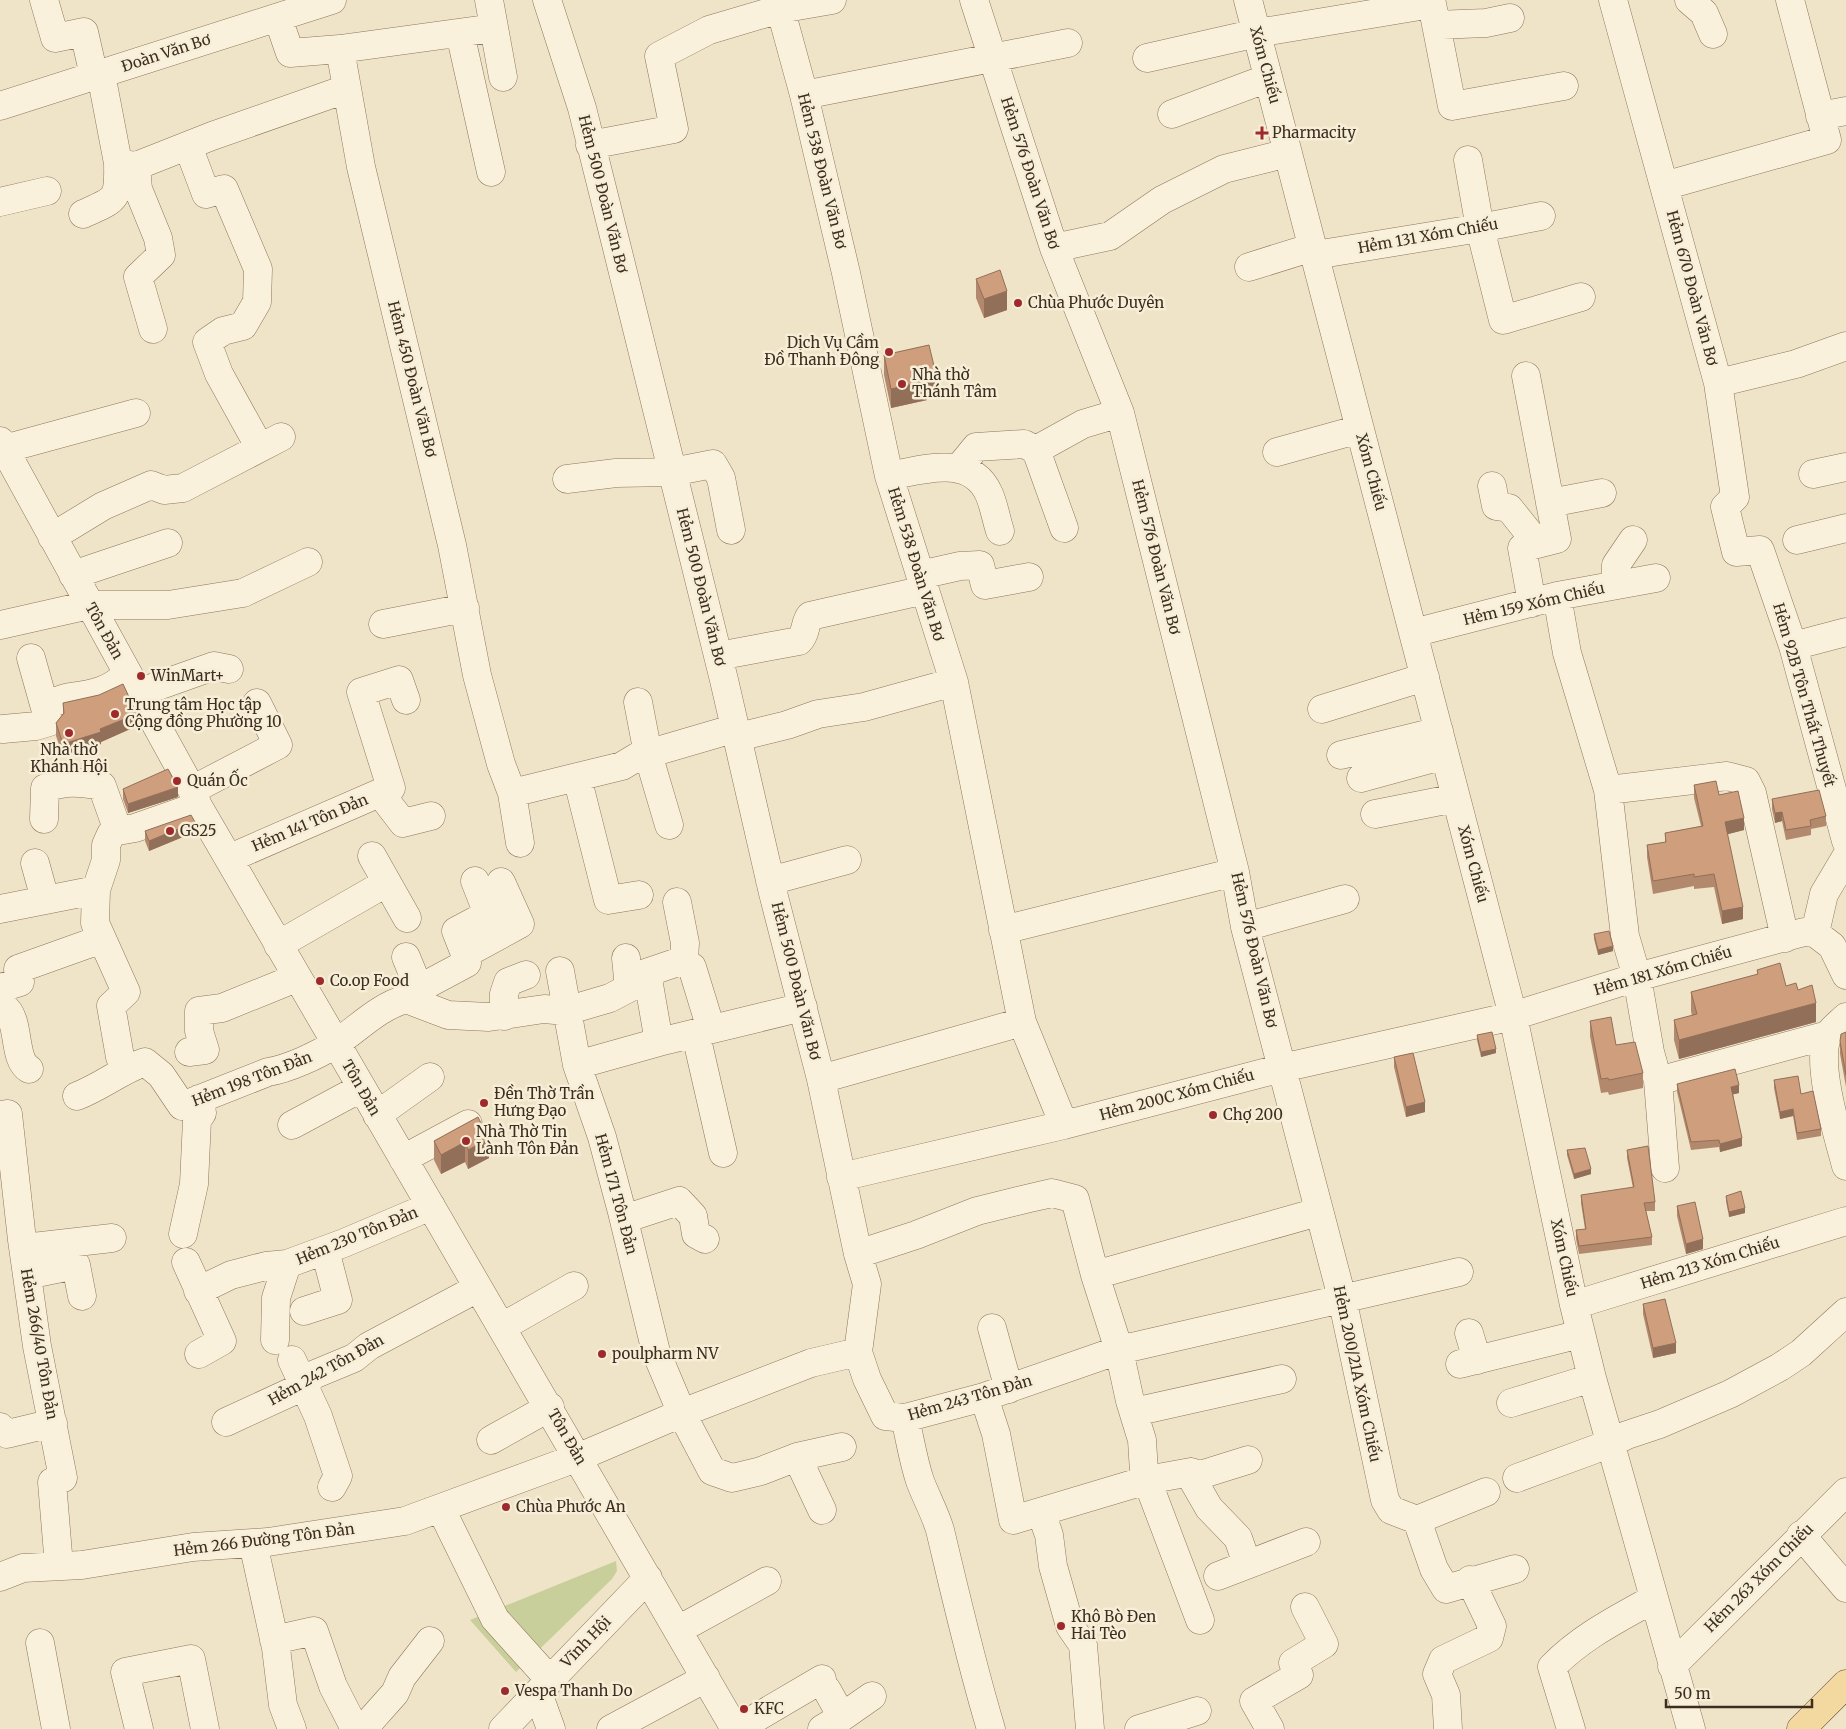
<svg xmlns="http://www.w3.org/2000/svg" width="1846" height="1729" font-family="Merriweather,serif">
  <rect width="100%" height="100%" fill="#f0e4c8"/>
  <!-- green -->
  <path fill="#c9cf9b" d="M616 1561 617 1571 612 1579 516 1672 470 1620Z"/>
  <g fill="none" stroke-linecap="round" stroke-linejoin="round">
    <defs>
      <path id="minor" d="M44 0 55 38 84 32 94 76
        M489 0 503 77
        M778 0 804 95 846 273 889 476 954 682 1022 1022 1064 1125
        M974 0 1054 248 1120 413 1235 872 1245 927 1342 1298 1385 1500 1391 1510 1417 1520 1434 1569 1446 1589 1515 1569
        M1248 0 1513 1016 1574 1305 1592 1378 1691 1729
        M1613 0 1718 383 1735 497 1725 507 1736 552 1760 550 1793 646 1846 841
        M1689 0 1704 13 1713 34
        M1432 4 1452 106 1564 86
        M278 18 290 53 340 49 361 167 452 545 477 675 501 764 512 793 520 843
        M1436 25 1486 23 1510 18
        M460 33 491 172
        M340 49 494 28
        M1147 58 1257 33 1432 4 1431 0
        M101 74 118 163 136 166 212 136 346 89
        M804 95 1068 43
        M0 106 332 0
        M1172 114 1268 78
        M1820 116 1846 111
        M590 145 674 129 659 56 709 30 780 9 832 0
        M188 146 206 194 224 189 258 269 257 302 243 326 223 331 207 342 219 374 260 448
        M1468 160 1480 228 1503 320 1581 297
        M136 166 138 189 158 238 161 255 138 277 153 329
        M1664 186 1827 140 1790 0
        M0 202 47 191
        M83 214C116 199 119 201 118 163
        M1054 248 1110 236 1162 200 1224 169 1288 153
        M1315 255 1480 228 1541 216
        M1249 267 1313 247
        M1526 376 1557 539 1522 548 1532 603
        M1718 383 1796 364 1846 346
        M0 441 192 790 198 806 735 1729
        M4 449 136 413
        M1277 452 1360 429
        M958 469 976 447 1024 444 1036 450
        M1813 474 1846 467
        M889 476C922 470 971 453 989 494 994 505 996 519 1000 531
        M567 479 616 473 672 472 713 464 721 478 731 530
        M1492 486 1496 506 1509 508 1537 543
        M1550 503 1602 493
        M1064 528 1036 450 1083 424 1120 413
        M52 537 103 506 151 485 164 490 183 488 281 437
        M1797 540 1846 528
        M73 575 168 543
        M920 575 960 566 980 565 985 585 1029 577
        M1615 585 1616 565 1633 540
        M1557 596 1567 653 1608 790 1625 936 1637 977 1650 1052 1658 1081 1828 1035
        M383 624 465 608
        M0 625 89 605H168L243 593 308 562
        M1413 633 1557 596 1656 578
        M1793 646 1846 632
        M718 656 799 641C807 633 804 624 810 616L925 590
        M138 693 214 666 229 669
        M638 702 648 754 669 825
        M45 706C53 703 62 698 71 697 94 694 110 691 127 674
        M1322 709 1425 677
        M3 729 36 726 49 722 31 658
        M738 737 787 725 818 714 864 707 954 682
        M1341 755 1439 731
        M577 777 608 900 639 895
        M1361 778 1445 755
        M192 790 278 745 257 703
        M1608 790 1727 776 1746 781 1752 793 1785 938
        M380 793 403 823 431 816
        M512 793 622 766 637 757 736 728
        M1375 814 1456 798
        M44 819 45 788C67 781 78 782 102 786L118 831
        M372 856 407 918
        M230 858 391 788 361 692 399 680 406 700
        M35 863 45 899
        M770 881 847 860
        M0 909 96 890
        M1245 927 1345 899
        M1003 930 1235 872
        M1815 933 1824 894 1846 857
        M1815 933 1832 946 1846 975
        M278 945 386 883
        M465 954 456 931 488 914 475 881
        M406 957 413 974 418 1003
        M692 967 711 1029
        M560 971 577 1065 602 1137 622 1212 656 1352 683 1416 712 1471 732 1478 761 1471 797 1457 842 1447
        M647 973 659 1042
        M628 979 684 960 685 943 677 902
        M0 988 20 982 18 969 102 939
        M418 1003 424 986 467 963 465 954 520 924 501 882
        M4 1007C21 1019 12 1059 29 1069
        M504 1016V994L508 982 526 975
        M1846 1017C1841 1022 1830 1030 1827 1037 1816 1067 1838 1135 1846 1166
        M696 1035 723 1153
        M189 1052 205 1050 199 1031V1011L222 1008 296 978
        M120 1057 111 1006 126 992 95 923 96 890 106 860V845L111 834 118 831 135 828 198 806
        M577 1065 659 1042 803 1007
        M821 1079 1022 1022
        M1658 1081 1665 1168
        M77 1096C101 1087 121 1070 145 1062L161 1075 182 1106 268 1072C288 1069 318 1055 335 1044 359 1028 378 1007 406 999L448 1015 489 1017 544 1009 566 1011 610 998 629 988 626 958
        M0 1115 8 1114 22 1240 37 1346 63 1478 52 1482 59 1566
        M377 1115 430 1077
        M292 1125 361 1088
        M403 1159 468 1124
        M841 1177 1064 1125 1282 1068 1513 1016 1637 977 1804 932 1815 933
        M624 1219 679 1201 693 1216 696 1234 705 1239
        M183 1234 194 1184 197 1120 202 1113 199 1099
        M24 1248 112 1238
        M858 1254 916 1235 977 1211 1030 1198 1052 1193 1075 1199 1095 1275 1119 1350 1130 1401 1142 1440 1144 1472 1200 1620
        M186 1262 222 1341 199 1354
        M27 1275 76 1265 82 1296
        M1095 1275 1318 1212
        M198 1291 231 1275 266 1266 287 1264 344 1243 431 1206
        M1574 1305 1846 1221
        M304 1311 338 1300 325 1250
        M502 1327 574 1286
        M992 1328 1009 1389
        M1469 1333 1477 1360
        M275 1340 276 1298 287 1264
        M858 1352 867 1379 885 1416 905 1418 984 1397 1119 1350 1459 1272
        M292 1360 318 1416 338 1476 332 1487
        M1460 1364 1581 1334
        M984 1397 996 1434 1013 1520 1147 1480 1191 1472 1200 1475 1248 1460
        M1511 1403 1592 1378
        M1134 1412 1282 1379
        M905 1418C910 1439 913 1460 920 1481 926 1497 935 1513 940 1530 956 1597 971 1663 991 1729
        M226 1422 304 1386 313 1375 354 1358 369 1346 478 1288
        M0 1427 7 1434 53 1423
        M491 1440 550 1407
        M797 1457 822 1510
        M1191 1472 1194 1482 1209 1508 1238 1538 1247 1564
        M1517 1478 1609 1444 1627 1435 1660 1424 1730 1394 1780 1367 1801 1353 1846 1312
        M441 1509 495 1619 550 1680
        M1041 1512 1049 1535 1053 1566 1070 1626 1083 1645 1090 1729
        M1417 1520 1486 1492
        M1801 1535 1846 1588
        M253 1543 276 1648 283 1705 292 1729
        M1218 1576 1306 1542
        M0 1577 23 1568 82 1565 193 1547 268 1542 405 1521 579 1457 682 1413 811 1363 858 1352 867 1284 858 1254 821 1079 773 893 724 680 615 240 582 108 547 0
        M678 1630 767 1581
        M274 1640 314 1631 333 1686 355 1729
        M40 1643 56 1729
        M1672 1666 1846 1492
        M538 1693 551 1729
        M842 1717 872 1696
        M139 1729 125 1672 191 1659 205 1729
        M363 1729 395 1693 402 1677 430 1641
        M503 1729 648 1578
        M611 1729 706 1678
        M737 1729 822 1679
        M822 1729 842 1717 827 1690
        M1139 1729 1197 1711
        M1270 1729 1254 1701 1299 1675 1293 1663 1324 1644 1305 1607
        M1448 1729 1446 1695 1437 1674 1443 1660 1489 1638 1492 1626 1470 1580
        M1571 1729 1552 1667C1581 1637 1617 1619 1653 1599"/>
      <path id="major" d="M1801 1729 1846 1684"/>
    </defs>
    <!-- minor casing -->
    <use href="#minor" stroke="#8d765c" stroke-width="29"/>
    <!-- major casing -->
    <use href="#major" stroke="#5b4430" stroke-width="29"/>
    <!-- minor -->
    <use href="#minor" stroke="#faf1dc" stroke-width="28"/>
    <!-- major -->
    <use href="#major" stroke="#f3d9a0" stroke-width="28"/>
  </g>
  <!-- wall -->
  <path fill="#b2896c" d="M976 279 1007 310 984 318 976 298Z
    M884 355 935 389 927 391V400L891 408 884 375Z
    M63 703 137 726 101 742V744L63 756 56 736V723L63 714Z
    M1694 785 1719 795 1744 830 1727 834 1743 919 1722 924 1714 887 1694 889V886L1653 894 1647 857V845L1665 842V833L1701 826 1694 798Z
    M123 789 178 797 128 813 123 799Z
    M1772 799 1826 816V826L1811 829V835L1786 840 1782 821 1775 823 1772 809Z
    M145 831 195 832 149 851 145 841Z
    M1594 934 1613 951 1598 955 1594 939Z
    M1757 970 1786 986 1798 990 1816 1022 1679 1059 1674 1040V1020L1692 1016 1691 1011V992L1757 975Z
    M1590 1021 1616 1045 1643 1073V1088L1609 1095 1608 1092 1601 1093 1590 1036Z
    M1846 1032V1087L1840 1054V1041Z
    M1477 1035 1496 1053 1481 1057 1477 1040Z
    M1394 1057 1425 1112 1406 1117 1394 1067Z
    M1774 1080 1801 1094 1821 1129V1136L1797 1140 1793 1116 1780 1119 1774 1088Z
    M1677 1084 1739 1093 1733 1094 1742 1146 1720 1152 1719 1147 1691 1150 1677 1092Z
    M478 1117 489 1158 468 1169 465 1162 441 1174 434 1160V1141Z
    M1567 1150 1591 1174 1574 1179 1567 1155Z
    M1627 1150 1655 1202V1211H1646L1652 1237V1245L1579 1254 1576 1239V1230L1585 1229 1581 1203V1195L1633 1188 1627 1158Z
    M1726 1196 1745 1213 1729 1217 1726 1201Z
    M1677 1206 1703 1249 1686 1254 1677 1216Z
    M1643 1304 1676 1353 1653 1358 1643 1314Z"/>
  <!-- shaded-wall -->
  <path fill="#916f58" d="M1007 291V310L984 318V299Z
    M935 370V389L927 391V400L891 408V389L925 372Z
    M137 714V726L101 742V744L63 756V744Z
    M178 787V797L128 813V804Z
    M1782 812V821L1775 823V813Z
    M1744 818V830L1725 835V822Z
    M195 822V832L149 851V841Z
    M1743 907V919L1722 924V911Z
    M1613 946V951L1598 955V950Z
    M1816 1003V1022L1679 1059V1040Z
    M1496 1049V1053L1481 1057V1052Z
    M1739 1085V1093L1731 1095V1087Z
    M1425 1102V1112L1406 1117V1107Z
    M1793 1109V1116L1780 1119V1112Z
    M1742 1138V1146L1720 1152V1144Z
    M489 1139V1158L468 1169V1150Z
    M465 1142V1162L441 1174V1155Z
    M1591 1169V1174L1574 1179V1174Z
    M1745 1208V1213L1729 1217V1212Z
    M1703 1239V1249L1686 1254V1244Z
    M1676 1343V1353L1653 1358V1348Z"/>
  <!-- building -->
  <path fill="#cf9f7d" stroke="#916f58" d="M1000 270 1007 291 984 299 976 279Z
    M929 345 935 370 925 372 927 381 891 389 884 355Z
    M123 684 137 714 100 729 101 732 63 744 56 723 64 713 63 703 99 695Z
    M168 769 178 787 128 804 123 789Z
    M1716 781 1719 795 1738 791 1744 818 1725 822 1743 907 1722 911 1714 874 1694 877V874L1653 881 1647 845 1666 842 1665 833 1703 826 1694 785Z
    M1819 790 1826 816 1810 820 1811 826 1786 830 1782 812 1775 813 1772 799Z
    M191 815 195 822 149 841 145 831Z
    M1609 931 1613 946 1598 950 1594 934Z
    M1780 963 1786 986 1796 983 1798 990 1812 985 1816 1003 1679 1040 1674 1020 1697 1014 1691 992 1758 974 1757 970Z
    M1611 1017 1616 1045 1635 1042 1643 1073 1609 1080 1608 1078 1601 1079 1590 1021Z
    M1492 1032 1496 1049 1481 1052 1477 1035Z
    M1846 1032V1075L1840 1041 1841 1034Z
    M1413 1053 1425 1102 1406 1107 1394 1057Z
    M1735 1069 1739 1085 1731 1087 1742 1138 1720 1144 1719 1140 1691 1142 1677 1084Z
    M1798 1076 1801 1094 1813 1091 1821 1129 1797 1133 1793 1109 1780 1112 1774 1080Z
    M478 1117 489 1139 468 1150 465 1142 441 1155 434 1141Z
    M1648 1146 1655 1202 1644 1203 1652 1237 1579 1246 1576 1230 1586 1229 1581 1195 1634 1187 1627 1150Z
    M1585 1148 1591 1169 1574 1174 1567 1150Z
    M1741 1191 1745 1208 1729 1212 1726 1196Z
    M1695 1202 1703 1239 1686 1244 1677 1206Z
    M1665 1299 1676 1343 1653 1348 1643 1304Z"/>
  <!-- markers -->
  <g fill="#9e2a2b" stroke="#f7eed8" stroke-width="2">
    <path d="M1259.5 125.5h5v5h5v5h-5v5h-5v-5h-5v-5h5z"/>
    <circle cx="1018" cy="303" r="5"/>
    <circle cx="889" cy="352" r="5"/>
    <circle cx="902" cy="384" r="5"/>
    <circle cx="141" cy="676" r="5"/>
    <circle cx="115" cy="714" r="5"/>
    <circle cx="69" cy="733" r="5"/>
    <circle cx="177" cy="781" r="5"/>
    <circle cx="170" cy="831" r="5"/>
    <circle cx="320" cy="981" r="5"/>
    <circle cx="484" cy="1103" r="5"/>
    <circle cx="1213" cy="1115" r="5"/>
    <circle cx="466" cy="1141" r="5"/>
    <circle cx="602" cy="1354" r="5"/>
    <circle cx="506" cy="1507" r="5"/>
    <circle cx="1061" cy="1626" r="5"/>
    <circle cx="505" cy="1691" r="5"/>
    <circle cx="744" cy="1709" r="5"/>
  </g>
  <g text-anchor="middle" stroke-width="5" stroke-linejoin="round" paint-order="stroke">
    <!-- street labels -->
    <g font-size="15" fill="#3d2e20" stroke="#f7eed8">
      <text transform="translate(166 53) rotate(-18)" y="5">Đoàn Văn Bơ</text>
      <text transform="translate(1265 65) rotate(75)" y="5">Xóm Chiếu</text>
      <text transform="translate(822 171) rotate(76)" y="5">Hẻm 538 Đoàn Văn Bơ</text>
      <text transform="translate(1030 173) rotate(72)" y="5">Hẻm 576 Đoàn Văn Bơ</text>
      <text transform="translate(603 194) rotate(76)" y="5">Hẻm 500 Đoàn Văn Bơ</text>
      <text transform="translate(1428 236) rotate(-10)" y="5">Hẻm 131 Xóm Chiếu</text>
      <text transform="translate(1692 288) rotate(75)" y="5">Hẻm 670 Đoàn Văn Bơ</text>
      <text transform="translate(412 379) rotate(76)" y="5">Hẻm 450 Đoàn Văn Bơ</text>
      <text transform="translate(1371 472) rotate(75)" y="5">Xóm Chiếu</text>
      <text transform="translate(1156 557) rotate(76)" y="5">Hẻm 576 Đoàn Văn Bơ</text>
      <text transform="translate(916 564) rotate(73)" y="5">Hẻm 538 Đoàn Văn Bơ</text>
      <text transform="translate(701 587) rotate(76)" y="5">Hẻm 500 Đoàn Văn Bơ</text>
      <text transform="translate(1534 604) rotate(-13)" y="5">Hẻm 159 Xóm Chiếu</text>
      <text transform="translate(104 631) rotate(61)" y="5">Tôn Đản</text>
      <text transform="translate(1804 695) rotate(74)" y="5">Hẻm 92B Tôn Thất Thuyết</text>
      <text transform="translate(310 823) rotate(-23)" y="5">Hẻm 141 Tôn Đản</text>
      <text transform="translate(1473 864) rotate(75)" y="5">Xóm Chiếu</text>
      <text transform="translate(1254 950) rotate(77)" y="5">Hẻm 576 Đoàn Văn Bơ</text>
      <text transform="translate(1663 971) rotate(-16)" y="5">Hẻm 181 Xóm Chiếu</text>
      <text transform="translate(796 981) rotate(76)" y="5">Hẻm 500 Đoàn Văn Bơ</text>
      <text transform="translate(252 1079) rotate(-21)" y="5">Hẻm 198 Tôn Đản</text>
      <text transform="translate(361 1088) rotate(60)" y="5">Tôn Đản</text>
      <text transform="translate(1177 1095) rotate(-15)" y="5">Hẻm 200C Xóm Chiếu</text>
      <text transform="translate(616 1194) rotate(75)" y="5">Hẻm 171 Tôn Đản</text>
      <text transform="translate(357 1236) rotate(-22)" y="5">Hẻm 230 Tôn Đản</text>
      <text transform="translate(1564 1258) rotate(78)" y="5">Xóm Chiếu</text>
      <text transform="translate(1710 1263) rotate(-17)" y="5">Hẻm 213 Xóm Chiếu</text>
      <text transform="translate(39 1344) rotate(80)" y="5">Hẻm 266/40 Tôn Đản</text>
      <text transform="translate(326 1370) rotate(-29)" y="5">Hẻm 242 Tôn Đản</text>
      <text transform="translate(1357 1374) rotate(78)" y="5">Hẻm 200/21A Xóm Chiếu</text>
      <text transform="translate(970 1398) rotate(-16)" y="5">Hẻm 243 Tôn Đản</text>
      <text transform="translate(567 1437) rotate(60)" y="5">Tôn Đản</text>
      <text transform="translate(264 1540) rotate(-7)" y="5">Hẻm 266 Đường Tôn Đản</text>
      <text transform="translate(1759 1578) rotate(-45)" y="5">Hẻm 263 Xóm Chiếu</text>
      <text transform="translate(586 1642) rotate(-46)" y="5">Vĩnh Hội</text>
    </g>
    <!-- poi labels -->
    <g font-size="15" fill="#3d2e20" stroke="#f7eed8" text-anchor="start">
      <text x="1272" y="138">Pharmacity</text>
      <text x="1028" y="308">Chùa Phước Duyên</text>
      <text x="879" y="348" text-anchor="end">Dịch Vụ Cầm<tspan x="879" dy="17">Đồ Thanh Đông</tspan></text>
      <text x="912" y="380">Nhà thờ<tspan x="912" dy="17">Thánh Tâm</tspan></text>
      <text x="151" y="681">WinMart+</text>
      <text x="125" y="710">Trung tâm Học tập<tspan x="125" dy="17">Cộng đồng Phường 10</tspan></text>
      <text x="69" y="755" text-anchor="middle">Nhà thờ<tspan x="69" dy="17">Khánh Hội</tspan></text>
      <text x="187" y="786">Quán Ốc</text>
      <text x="180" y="836">GS25</text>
      <text x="330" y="986">Co.op Food</text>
      <text x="494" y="1099">Đền Thờ Trần<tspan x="494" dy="17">Hưng Đạo</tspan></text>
      <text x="1223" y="1120">Chợ 200</text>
      <text x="476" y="1137">Nhà Thờ Tin<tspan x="476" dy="17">Lành Tôn Đản</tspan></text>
      <text x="612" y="1359">poulpharm NV</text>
      <text x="516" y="1512">Chùa Phước An</text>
      <text x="1071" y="1622">Khô Bò Đen<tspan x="1071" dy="17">Hai Tèo</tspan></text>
      <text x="515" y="1696">Vespa Thanh Do</text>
      <text x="754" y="1714">KFC</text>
    </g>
  </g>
  <!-- scale -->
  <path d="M1666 1699v8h146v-8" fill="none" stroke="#3d2e20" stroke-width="2.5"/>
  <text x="1674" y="1699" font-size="15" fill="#3d2e20" stroke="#f7eed8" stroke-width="4" paint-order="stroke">50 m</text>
</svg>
